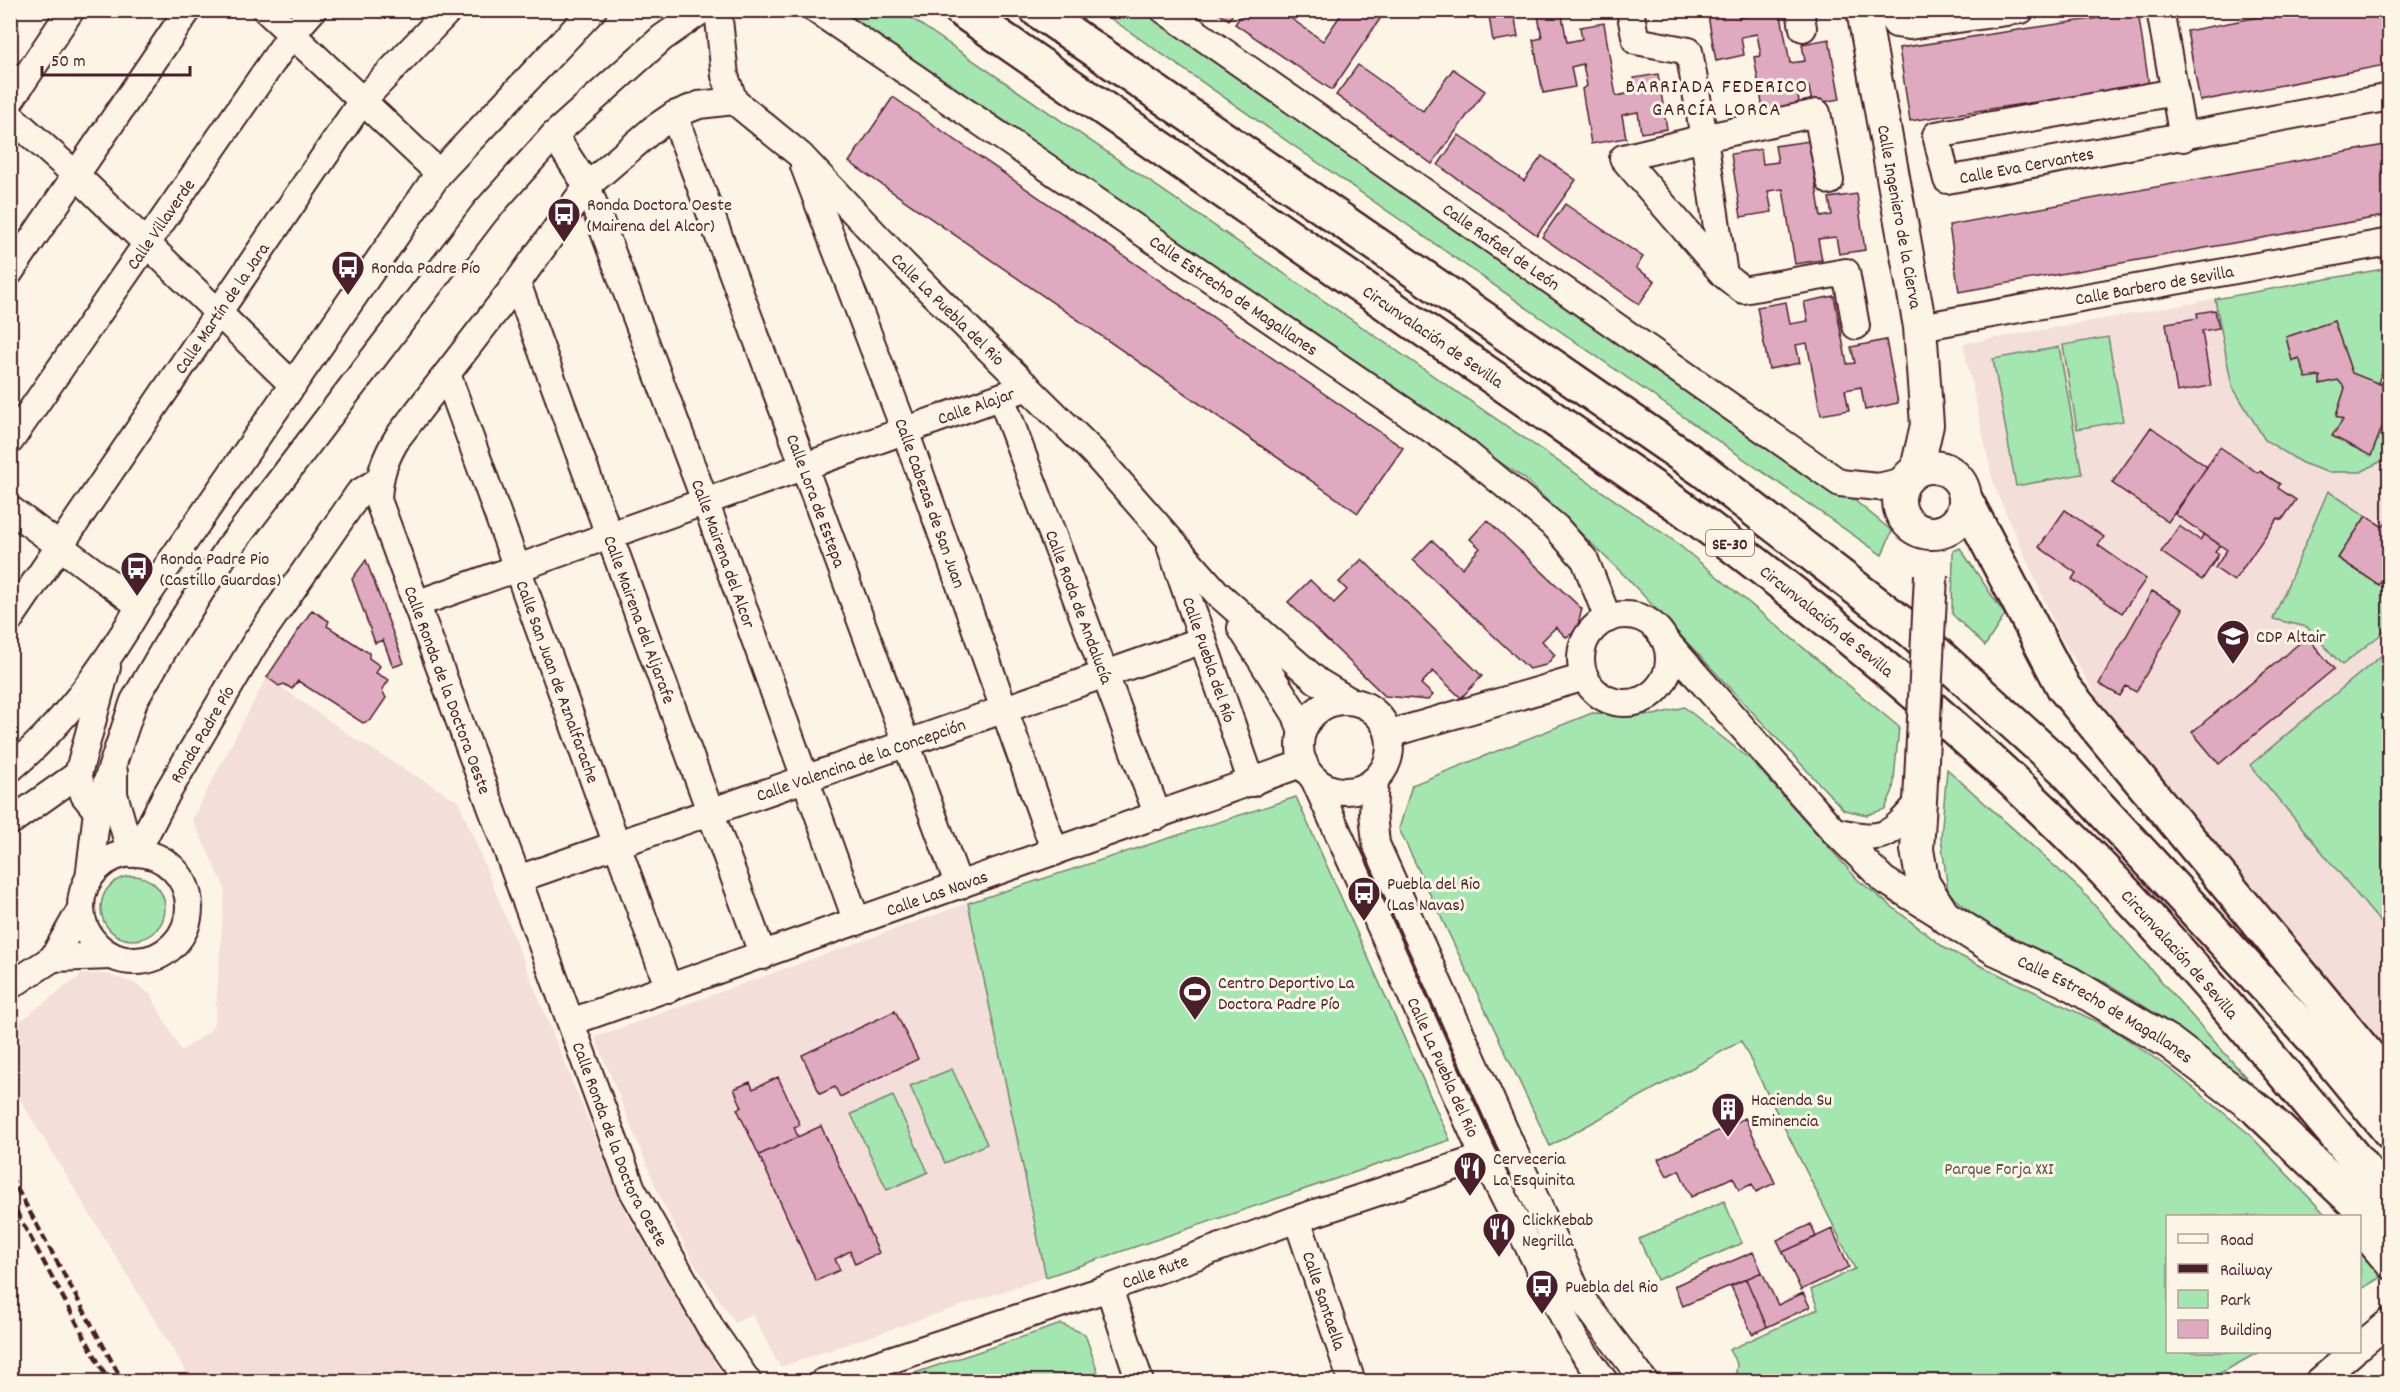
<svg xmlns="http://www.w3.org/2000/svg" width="2400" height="1392" font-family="Dekko,sans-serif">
  <rect width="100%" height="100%" fill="#fcf5e5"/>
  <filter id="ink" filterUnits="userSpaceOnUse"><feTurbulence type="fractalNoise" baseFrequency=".0167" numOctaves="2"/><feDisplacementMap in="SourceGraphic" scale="12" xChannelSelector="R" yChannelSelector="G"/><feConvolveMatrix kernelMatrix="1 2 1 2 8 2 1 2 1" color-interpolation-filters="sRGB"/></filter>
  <g filter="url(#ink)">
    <!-- built -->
    <path fill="#f3deda" d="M2389 268V1057L2099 700 2060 636 1994 486 1963 344Z
      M267 677 355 739 459 802 625 1211 726 1381H192L11 1085V1028L82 974H107L134 983 150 994 181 1051 211 1030 215 1020 225 888 192 819Z
      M968 903 1046 1277 780 1367 752 1314 735 1323 694 1263 661 1200 595 1037Z"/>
    <!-- green -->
    <path fill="#a3e6b0" stroke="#76826e" stroke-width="1.5" d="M839 11H901L1673 540 1899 727 1893 790 1885 809 1867 815 1844 810 1626 577 1525 479Z
      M1100 11H1149L1842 490 1892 531 1882 555Z
      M2389 268V457L2361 472H2327L2302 463 2265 440 2232 386 2215 299Z
      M2108 337 2123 421 2077 429 2063 345Z
      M2059 347 2082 474 2016 486 1993 359Z
      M2328 491 2366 516 2338 558 2379 585 2389 569V628L2342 665 2307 627 2273 619Z
      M1960 548 2005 615 1985 646 1952 614 1953 551Z
      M2388 650 2390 652 2389 933 2250 765Z
      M1684 707 1751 760 1858 880 1946 949 2114 1030 2173 1071 2248 1133 2322 1211 2327 1216H2168V1352H2259L2206 1381H1735L1737 1364 1729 1350 1818 1309 1811 1290 1855 1269 1741 1041 1550 1146 1399 829 1412 785 1592 713 1654 715Z
      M1947 769 2081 890 2251 1083 2180 1029 2110 985 1982 922 1948 892 1941 837Z
      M1296 797 1450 1140 1046 1277 968 903Z
      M101 908a32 32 0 1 1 64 0a32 32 0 1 1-64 0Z
      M952 1069 987 1144 945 1163 910 1086Z
      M893 1096 928 1172 887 1190 851 1114Z
      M1724 1201 1742 1243 1657 1280 1639 1239Z
      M2360 1253 2381 1277 2360 1290Z
      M1061 1324 1085 1334 1101 1381H891Z"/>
    <!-- building -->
    <path fill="#dfa9c0" stroke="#4a1f2b" stroke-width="1.5" d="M1214 10H1235L1229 20Z
      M1245 10H1279L1323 41 1344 10H1386L1332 90 1235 24Z
      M1488 10H1523L1514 12 1518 37 1493 41Z
      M1537 10H1561L1567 42 1582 39 1580 27 1604 23 1616 96 1636 92 1634 78 1658 74 1667 129 1641 133 1638 112 1622 115 1626 138 1591 144 1582 89 1587 86 1583 64 1571 67 1575 87 1543 93 1533 40 1542 38Z
      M1707 10H1738L1739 18 1758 14 1757 10H1780L1790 63 1805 61 1802 44 1829 39 1840 99 1812 104 1809 87 1797 89 1800 108 1764 115 1754 57 1761 56 1757 34 1741 37 1744 55 1716 61Z
      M2295 10H2390V64L2200 101 2187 31Z
      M2138 12 2149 85 1910 121 1899 48Z
      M1358 65 1423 111 1453 69 1485 91 1432 164 1336 95Z
      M893 97 1403 448 1358 513 849 162Z
      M1459 135 1524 181 1542 156 1576 180 1537 235 1438 165Z
      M1809 141 1821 217 1832 215 1829 198 1857 194 1865 250 1839 254 1836 237 1818 239 1822 260 1795 264 1783 189 1768 191 1772 212 1741 217 1731 154 1761 149 1763 164 1778 162 1775 146Z
      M2390 144V215L1959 292 1949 225Z
      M1565 204 1643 257 1636 268 1655 281 1639 304 1542 237Z
      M1834 296 1847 364 1855 363 1851 347 1886 340 1898 403 1865 410 1861 387 1845 390 1849 410 1821 415 1807 343 1796 345 1800 363 1769 369 1757 307 1786 302 1790 324 1808 321 1804 302Z
      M2215 310 2219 328 2202 331 2211 386 2177 392 2166 323 2198 318 2197 313Z
      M2334 321 2352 373 2390 388V405L2384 404 2383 425 2371 456 2332 436 2343 420 2336 416 2345 388 2338 380 2320 384V376L2306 378 2299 358 2292 361 2286 337Z
      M2390 351V388L2378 383Z
      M2151 427 2207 467 2168 522 2112 483Z
      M2220 447 2258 473 2260 471 2280 484 2278 488 2296 500 2282 520 2278 518 2234 581 2215 568 2227 550 2175 514Z
      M2065 510 2104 537 2098 545 2146 579 2122 613 2072 579 2076 573 2039 547Z
      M2366 516 2383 527 2390 517V569L2379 585 2338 558Z
      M1487 520 1582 609 1576 632 1566 637 1556 627 1542 641 1555 655 1546 665 1529 669 1413 560 1432 540 1462 568 1480 548 1470 539Z
      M2179 526 2200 540 2204 534 2220 545 2215 551 2219 554 2202 580 2161 552Z
      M1362 559 1482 676 1461 698 1433 671 1421 684 1433 695 1428 700 1385 696 1288 602 1310 580 1334 603 1347 590 1339 582Z
      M366 560 404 663 393 667 383 640 375 643 352 579Z
      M2152 591 2183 609 2136 692 2126 686 2120 696 2099 684Z
      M312 610 329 621 327 626 369 653V658L380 666 376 673 389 680 382 690 386 698 371 720 363 723 298 681 292 689 284 684 279 686 267 677Z
      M2307 637 2334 669 2219 764 2192 732Z
      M895 1011 918 1059 840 1097 835 1087 820 1094 802 1055Z
      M778 1077 800 1125 794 1127 798 1137 759 1155 737 1109 742 1107 734 1089 750 1082 753 1089Z
      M1745 1118 1775 1183 1756 1192 1752 1184 1739 1190 1733 1177 1691 1197 1679 1170 1667 1176 1658 1159Z
      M821 1126 879 1253 855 1264 850 1251 835 1259 840 1270 816 1281 759 1155Z
      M1811 1224 1816 1237 1783 1252 1777 1240Z
      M1832 1229 1849 1267 1801 1290 1783 1252Z
      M1753 1252 1762 1272 1683 1306 1674 1286Z
      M1762 1272 1778 1305 1803 1293 1810 1307 1767 1327 1746 1279Z
      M1746 1279 1767 1327 1752 1334 1731 1286Z"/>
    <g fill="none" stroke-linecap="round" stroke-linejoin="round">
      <defs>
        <g id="minor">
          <path d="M266 10 439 173"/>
          <path id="s1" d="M718 10 725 76 734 101 800 155 904 265 1093 452 1217 593 1317 681 1350 701"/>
          <path id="s2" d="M816 10 1466 453 1556 527 1585 560 1608 619"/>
          <path id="s3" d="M1164 10 1840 483 1878 487 1904 481"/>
          <path d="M1630 10 1636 41 1689 51 1704 138 1817 113 1830 181"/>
          <path d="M1800 10 1803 28"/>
          <path d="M1891 10V17L1896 24 1909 26 2021 10"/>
          <path d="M2160 10 2183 138"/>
          <path id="s4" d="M2175 92 1936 135 1947 180 2390 97"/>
          <path d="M10 101 71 10"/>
          <path id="s5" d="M734 101 699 105 674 115 652 130 587 186 517 283 398 437C385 458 379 475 378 500L632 1189 712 1330 748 1382"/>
          <path id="s6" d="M674 115 959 886"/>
          <path d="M10 116 77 176 293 385"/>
          <path id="s7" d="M554 135 587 186 705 501 857 922"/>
          <path id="s8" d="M804 166 905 431 1055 852"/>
          <path d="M10 272 188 10"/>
          <path d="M1724 275 1704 138 1623 158 1724 275 1743 290 1846 272 1856 326"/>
          <path id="s9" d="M517 283 763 956"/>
          <path id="s10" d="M1920 327 2390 242"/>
          <path id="s11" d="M447 374 669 989"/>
          <path id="s12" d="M1001 397 1158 816"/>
          <path id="s13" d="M10 441 291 35 313 10"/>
          <path d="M10 509 140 606"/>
          <path id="s14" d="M1171 548 1252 783"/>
          <path id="s15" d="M416 604 1028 387"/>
          <circle cx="1625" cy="659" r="44"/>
          <path id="s16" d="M10 619 362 101 449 10"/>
          <path d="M1241 628 1296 715 1302 733"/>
          <path d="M1665 640 1834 831 1884 880 1942 916"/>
          <circle cx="1345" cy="746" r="45"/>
          <path d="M1389 734 1585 677"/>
          <path d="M10 769C63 725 106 665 140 606L439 173 593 10"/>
          <path d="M114 772V794L131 854"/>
          <path id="s17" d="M1314 779 1484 1157 1575 1340 1605 1382"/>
          <path d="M1375 780 1373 813 1376 844 1578 1294 1645 1382"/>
          <path d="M97 811 84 795 78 774 107 667"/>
          <path d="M10 822 78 774"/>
          <path d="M1834 831C1883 842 1888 839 1920 801"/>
          <path id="s18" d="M136 853 166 795 255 643 359 493 378 481"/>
          <circle cx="135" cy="907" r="54"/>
          <path d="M89 879 97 811 134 701 170 639 228 549 485 212 554 135 662 38 702 10"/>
          <path id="s19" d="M518 879 1203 640"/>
          <path d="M53 958 111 956"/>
          <path d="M10 986 53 958 81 909"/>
          <path id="s20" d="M571 1022 1304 763"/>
          <path id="s21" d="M1297 1219 1352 1382"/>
          <path d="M2360 1230 2390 1266"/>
          <path d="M1109 1288 1140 1382"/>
          <path d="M2360 1346 2390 1321"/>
          <path id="s22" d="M823 1382 1109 1288 1297 1219 1484 1157"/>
          <path d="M2318 1382 2353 1352"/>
        </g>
        <g id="major">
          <path id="s23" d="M1863 10 1920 327 1927 425 1917 469"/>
          <circle cx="1932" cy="500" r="33"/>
          <path id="s24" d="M1920 801 1917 850 1923 883 1944 916 1996 949 2068 982 2170 1043 2259 1111"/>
        </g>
        <g id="highway">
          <path id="s25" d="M961 10 1681 507C1823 612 1959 725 2084 850 2193 960 2290 1082 2390 1200"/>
          <path d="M1037 10 1703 470 1913 632 2064 769 2310 1035 2390 1132"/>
          <path d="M1966 501 2064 688 2390 1082"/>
          <path d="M2259 1111 2390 1236"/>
        </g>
      </defs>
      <!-- minor casing -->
      <use href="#minor" stroke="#4a1f2b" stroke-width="30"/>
      <!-- major casing -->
      <use href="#major" stroke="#4a1f2b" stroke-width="36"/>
      <!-- highway casing -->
      <use href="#highway" stroke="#4a1f2b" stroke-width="38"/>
      <!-- minor -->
      <use href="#minor" stroke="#fcf5e5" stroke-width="26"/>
      <!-- major -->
      <use href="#major" stroke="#fcf5e5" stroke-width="32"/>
      <!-- highway -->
      <use href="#highway" stroke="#fcf5e5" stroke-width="33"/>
      <!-- rail -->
      <path stroke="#4a1f2b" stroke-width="4.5" stroke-dasharray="9 4.5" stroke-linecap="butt" d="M10 1176 123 1382
        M10 1200 109 1382"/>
      <defs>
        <path id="major-bridge" d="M1920 801 1931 575"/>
      </defs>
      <!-- major-bridge casing -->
      <use href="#major-bridge" stroke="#4a1f2b" stroke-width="36" stroke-linecap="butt"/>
      <!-- major-bridge -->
      <use href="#major-bridge" stroke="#fcf5e5" stroke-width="32"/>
    </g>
  </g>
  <!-- icons -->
  <defs>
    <symbol id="bus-pin" viewBox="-11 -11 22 30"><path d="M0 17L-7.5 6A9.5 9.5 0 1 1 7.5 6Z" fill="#4a1f2b" stroke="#fcf5e5"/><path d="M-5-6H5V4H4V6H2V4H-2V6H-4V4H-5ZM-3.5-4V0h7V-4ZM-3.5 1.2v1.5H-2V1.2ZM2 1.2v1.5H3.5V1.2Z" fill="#fff"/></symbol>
    <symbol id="school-pin" viewBox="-11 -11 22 30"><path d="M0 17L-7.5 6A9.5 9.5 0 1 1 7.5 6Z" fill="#4a1f2b" stroke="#fcf5e5"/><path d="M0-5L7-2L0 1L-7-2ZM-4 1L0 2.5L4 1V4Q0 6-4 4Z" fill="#fff"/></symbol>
    <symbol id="stadium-pin" viewBox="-11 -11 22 30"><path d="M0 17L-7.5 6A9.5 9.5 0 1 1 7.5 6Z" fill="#4a1f2b" stroke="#fcf5e5"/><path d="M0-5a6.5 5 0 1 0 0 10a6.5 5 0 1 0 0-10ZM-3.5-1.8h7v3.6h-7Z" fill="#fff"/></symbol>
    <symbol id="building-pin" viewBox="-11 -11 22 30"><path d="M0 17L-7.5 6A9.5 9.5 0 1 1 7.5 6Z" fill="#4a1f2b" stroke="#fcf5e5"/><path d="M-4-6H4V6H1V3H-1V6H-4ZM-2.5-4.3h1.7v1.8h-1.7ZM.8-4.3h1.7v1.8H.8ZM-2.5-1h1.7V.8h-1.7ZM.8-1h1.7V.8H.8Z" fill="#fff"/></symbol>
    <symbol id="restaurant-pin" viewBox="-11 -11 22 30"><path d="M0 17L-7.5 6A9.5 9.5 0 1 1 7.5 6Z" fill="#4a1f2b" stroke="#fcf5e5"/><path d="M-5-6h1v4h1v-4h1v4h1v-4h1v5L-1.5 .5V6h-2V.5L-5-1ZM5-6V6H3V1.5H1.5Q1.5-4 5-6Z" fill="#fff"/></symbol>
  </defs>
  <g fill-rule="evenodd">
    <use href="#bus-pin" x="545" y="195" width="38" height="52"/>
    <use href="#bus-pin" x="329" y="248" width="38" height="52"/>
    <use href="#bus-pin" x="118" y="549" width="38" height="52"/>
    <use href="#school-pin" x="2214" y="617" width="38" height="52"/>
    <use href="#bus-pin" x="1345" y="874" width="38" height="52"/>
    <use href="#stadium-pin" x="1176" y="973" width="38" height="52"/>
    <use href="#building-pin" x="1709" y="1090" width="38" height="52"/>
    <use href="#restaurant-pin" x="1451" y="1149" width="38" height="52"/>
    <use href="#restaurant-pin" x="1480" y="1210" width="38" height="52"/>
    <use href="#bus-pin" x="1523" y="1267" width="38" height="52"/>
  </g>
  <g text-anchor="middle" stroke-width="6" stroke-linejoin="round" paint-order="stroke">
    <!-- shield labels -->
    <rect fill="#fcf5e5" stroke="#7f5f63" stroke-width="1.5" x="1706" y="530" width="48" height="26" rx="4.5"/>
    <g font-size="16" font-weight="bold" fill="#4a1f2b">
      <text x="1730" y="549">SE-30</text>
    </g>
    <!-- street labels -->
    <g font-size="18" fill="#4a1f2b" stroke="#fcf5e5">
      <text dy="6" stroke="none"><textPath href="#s4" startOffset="370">Calle Eva Cervantes</textPath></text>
      <text dy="6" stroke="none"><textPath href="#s23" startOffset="210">Calle Ingeniero de la Cierva</textPath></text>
      <text dy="6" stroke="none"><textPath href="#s13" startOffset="264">Calle Villaverde</textPath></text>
      <text dy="6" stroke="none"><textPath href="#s3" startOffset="412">Calle Rafael de León</textPath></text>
      <text dy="6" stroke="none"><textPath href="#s10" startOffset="238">Calle Barbero de Sevilla</textPath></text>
      <text dy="6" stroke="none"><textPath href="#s2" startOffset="506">Calle Estrecho de Magallanes</textPath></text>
      <text dy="6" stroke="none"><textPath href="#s16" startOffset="376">Calle Martín de la Jara</textPath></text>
      <text dy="6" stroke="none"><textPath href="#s1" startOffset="392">Calle La Puebla del Rio</textPath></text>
      <text dy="6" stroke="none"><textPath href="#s25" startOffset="574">Circunvalación de Sevilla</textPath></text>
      <text dy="6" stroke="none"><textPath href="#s15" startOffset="594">Calle Alajar</textPath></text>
      <text dy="6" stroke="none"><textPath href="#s6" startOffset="411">Calle Lora de Estepa</textPath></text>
      <text dy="6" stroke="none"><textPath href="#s8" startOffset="360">Calle Cabezas de San Juan</textPath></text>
      <text dy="6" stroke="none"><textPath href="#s7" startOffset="453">Calle Mairena del Alcor</textPath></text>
      <text dy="6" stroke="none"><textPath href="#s12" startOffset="224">Calle Roda de Andalucía</textPath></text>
      <text dy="6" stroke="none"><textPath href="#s9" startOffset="358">Calle Mairena del Aljarafe</textPath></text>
      <text dy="6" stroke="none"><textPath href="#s25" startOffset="1060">Circunvalación de Sevilla</textPath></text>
      <text dy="6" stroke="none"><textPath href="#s14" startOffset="118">Calle Puebla del Río</textPath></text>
      <text dy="6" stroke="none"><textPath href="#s11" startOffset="327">Calle San Juan de Aznalfarache</textPath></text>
      <text dy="6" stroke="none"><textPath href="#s5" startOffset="758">Calle Ronda de la Doctora Oeste</textPath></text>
      <text dy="6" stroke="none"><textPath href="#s18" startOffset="136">Ronda Padre Pío</textPath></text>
      <text dy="6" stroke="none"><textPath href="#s19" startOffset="363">Calle Valencina de la Concepción</textPath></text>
      <text dy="6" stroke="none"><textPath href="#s20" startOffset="388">Calle Las Navas</textPath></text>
      <text dy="6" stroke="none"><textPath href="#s25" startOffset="1546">Circunvalación de Sevilla</textPath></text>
      <text dy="6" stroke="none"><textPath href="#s24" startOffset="308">Calle Estrecho de Magallanes</textPath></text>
      <text dy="6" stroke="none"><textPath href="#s17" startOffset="316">Calle La Puebla del Rio</textPath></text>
      <text dy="6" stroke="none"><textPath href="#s5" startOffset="1244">Calle Ronda de la Doctora Oeste</textPath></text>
      <text dy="6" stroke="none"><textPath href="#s22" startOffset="350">Calle Rute</textPath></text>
      <text dy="6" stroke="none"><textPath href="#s21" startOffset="86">Calle Santaella</textPath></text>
    </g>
    <!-- poi labels -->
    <g font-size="18" fill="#4a1f2b" stroke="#fcf5e5" text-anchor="start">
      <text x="587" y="210">Ronda Doctora Oeste<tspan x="587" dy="21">(Mairena del Alcor)</tspan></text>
      <text x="371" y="273">Ronda Padre Pío</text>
      <text x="160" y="564">Ronda Padre Pio<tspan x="160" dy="21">(Castillo Guardas)</tspan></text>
      <text x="2256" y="642">CDP Altair</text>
      <text x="1387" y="889">Puebla del Rio<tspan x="1387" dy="21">(Las Navas)</tspan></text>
      <text x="1218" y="988">Centro Deportivo La<tspan x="1218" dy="21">Doctora Padre Pío</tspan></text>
      <text x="1751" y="1105">Hacienda Su<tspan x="1751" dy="21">Eminencia</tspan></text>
      <text x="1493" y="1164">Cerveceria<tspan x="1493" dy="21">La Esquinita</tspan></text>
      <text x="1522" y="1225">ClickKebab<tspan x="1522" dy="21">Negrilla</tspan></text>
      <text x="1565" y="1292">Puebla del Rio</text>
    </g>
    <!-- park labels -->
    <g font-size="18" fill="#60514c" stroke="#fcf5e5">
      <text x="1999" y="1174">Parque Forja XXI</text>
    </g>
    <!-- neighbourhood labels -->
    <g font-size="20" letter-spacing="1.5" fill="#4a1f2b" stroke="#fcf5e5">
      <text x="1717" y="92">BARRIADA FEDERICO<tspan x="1717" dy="23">GARCÍA LORCA</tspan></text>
    </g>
  </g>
  <!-- margin -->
  <rect width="2400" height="1392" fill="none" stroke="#fcf5e5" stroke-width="36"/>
  <rect x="18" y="18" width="2364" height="1356" fill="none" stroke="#4a1f2b" stroke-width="2" filter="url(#ink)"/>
  <!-- legend -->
  <rect x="2166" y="1215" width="195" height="138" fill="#fcf5e5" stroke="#b59f9b" stroke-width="1.5"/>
  <rect x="2178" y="1234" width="30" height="9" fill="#fcf5e5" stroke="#b59f9b" stroke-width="1.5"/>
  <text x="2220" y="1245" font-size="18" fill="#4a1f2b">Road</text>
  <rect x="2178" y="1264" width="30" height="9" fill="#4a1f2b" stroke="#b59f9b" stroke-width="1.5"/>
  <text x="2220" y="1275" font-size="18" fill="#4a1f2b">Railway</text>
  <rect x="2178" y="1290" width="30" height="18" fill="#a3e6b0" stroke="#b59f9b" stroke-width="1.5"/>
  <text x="2220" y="1305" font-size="18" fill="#4a1f2b">Park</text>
  <rect x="2178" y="1320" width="30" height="18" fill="#dfa9c0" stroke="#b59f9b" stroke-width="1.5"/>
  <text x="2220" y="1335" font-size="18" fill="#4a1f2b">Building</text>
  <!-- scale -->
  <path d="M42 66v9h148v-9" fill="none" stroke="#4a1f2b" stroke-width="3"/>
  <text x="51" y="66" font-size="18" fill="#4a1f2b" stroke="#fcf5e5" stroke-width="4.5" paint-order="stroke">50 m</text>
</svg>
